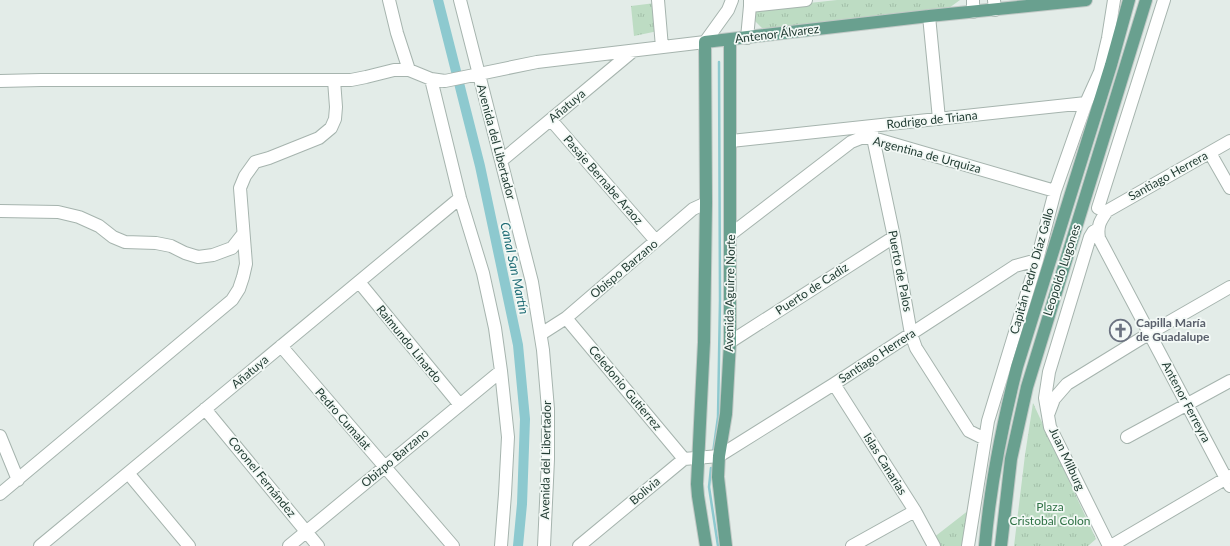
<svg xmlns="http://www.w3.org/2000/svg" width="1230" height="546" font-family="Lato,sans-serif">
  <defs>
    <pattern id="park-tufts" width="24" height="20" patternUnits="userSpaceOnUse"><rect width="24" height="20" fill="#bddcc3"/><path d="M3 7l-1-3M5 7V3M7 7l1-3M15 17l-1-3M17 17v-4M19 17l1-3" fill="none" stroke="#a2bea8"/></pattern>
  </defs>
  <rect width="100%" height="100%" fill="#e3ece8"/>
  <!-- park -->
  <path fill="url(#park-tufts)" d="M837 0H960L949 8 768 30 762 28 755 21 756 12 763 8Z
    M655 3 658 31 634 36 631 6Z
    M1033 403 1096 539 1088 546H1014L1025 455Z
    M969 510 964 546H938L933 538Z"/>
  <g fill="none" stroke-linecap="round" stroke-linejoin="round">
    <!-- stream -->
    <path stroke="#8dc9cf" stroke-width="2.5" d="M713 453 718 417 720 300 719 62
      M711 468 709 487 718 546"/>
    <!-- canal -->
    <path stroke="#8dc9cf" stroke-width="10" d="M438 0 480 166 518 345 525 419 522 504 518 546"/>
    <defs>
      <path id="minor" d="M389 0 397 33 409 70
        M460 0 532 282 543 350 548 409V459L544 546
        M658 0 662 47
        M750 0V6L806 0
        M973 0V12
        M994 0 995 10
        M929 16 939 119
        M747 38 750 6 754 0
        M431 79 460 198 483 273 495 328 501 371 508 437 505 494 501 546
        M0 81 41 80H351L366 77 394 70H409L431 79 445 81 537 62 705 42 728 10 732 0
        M551 120 656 241
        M872 133 894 237 911 334 916 348 969 431 985 439
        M731 141 1086 103
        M1230 141 1107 211C1100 221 1097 226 1099 238L1230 486
        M1210 153 1230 188
        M501 161 633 51
        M1098 208 1164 0
        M0 211 58 212 79 217 99 226 113 237 125 242 156 243 171 246 185 253 198 257 213 255 232 248 243 234
        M1098 229 1093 232 1090 237 1049 372 1045 398 1050 427 1109 546
        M731 234 851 142 861 138H873L1055 191
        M359 282 460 405
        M566 318 684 459
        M541 334 566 318 693 209 706 203
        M730 342 894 237
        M281 346 453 546
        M834 384 915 511 934 546
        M205 409 318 546
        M1048 415 1054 399 1067 384 1150 333 1230 287
        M0 436 18 480
        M1127 437 1230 381
        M128 473 189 546
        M0 494 232 300 239 289 243 277 246 264 240 188 245 176 255 162 269 158 319 138 331 128 335 119 336 107 334 80
        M40 546 460 198
        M289 546 501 371
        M579 546 684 459 719 456 834 384 1015 266 1037 260
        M852 546 915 511
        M968 546 988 421 1037 260 1055 191 1086 103 1100 72 1108 38 1114 0
        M1111 546 1230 476"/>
      <path id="major" d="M706 546 698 496 697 484 704 342 706 203 705 42 929 16 1086 0
        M726 546 718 477 719 456 726 414 730 342V40
        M985 546C990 486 1002 426 1017 367L1111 65 1129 0
        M1001 546 1011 459 1027 387 1146 0"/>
    </defs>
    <!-- minor casing -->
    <use href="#minor" stroke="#a6b4ae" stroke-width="14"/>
    <!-- major casing -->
    <use href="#major" stroke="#c1c9c6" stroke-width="14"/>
    <!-- minor -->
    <use href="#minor" stroke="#fff" stroke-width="12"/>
    <!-- major -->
    <use href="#major" stroke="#69a08f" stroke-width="12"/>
  </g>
  <!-- icons -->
  <defs>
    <symbol id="church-ring" viewBox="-11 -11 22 22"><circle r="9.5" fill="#f3f9f6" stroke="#6b7280" stroke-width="1.5"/><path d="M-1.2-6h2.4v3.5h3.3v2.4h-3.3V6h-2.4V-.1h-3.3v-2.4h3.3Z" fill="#6b7280"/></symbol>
  </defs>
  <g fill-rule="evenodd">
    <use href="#church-ring" x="1108" y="318" width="25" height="25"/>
  </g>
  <g text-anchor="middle" stroke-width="3.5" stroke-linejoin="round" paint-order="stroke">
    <!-- street labels -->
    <g font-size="12" fill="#233d34" stroke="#f3f9f6">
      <text transform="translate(777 34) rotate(-7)" y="4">Antenor Álvarez</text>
      <text transform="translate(567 106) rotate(-40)" y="4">Añatuya</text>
      <text transform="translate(932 120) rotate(-6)" y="4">Rodrigo de Triana</text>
      <text transform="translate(496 142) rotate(75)" y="4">Avenida del Libertador</text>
      <text transform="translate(927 155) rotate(15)" y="4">Argentina de Urquiza</text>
      <text transform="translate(1168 176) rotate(-29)" y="4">Santiago Herrera</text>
      <text transform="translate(603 180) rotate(49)" y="4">Pasaje Bernabe Araoz</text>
      <text transform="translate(624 269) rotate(-40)" y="4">Obispo Barzano</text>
      <text transform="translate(1062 270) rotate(-72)" y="4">Leopoldo Lugones</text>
      <text transform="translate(900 271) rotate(79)" y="4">Puerto de Palos</text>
      <text transform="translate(1032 271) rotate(-74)" y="4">Capitán Pedro Díaz Gallo</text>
      <text transform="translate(812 289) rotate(-33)" y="4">Puerto de Cadiz</text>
      <text transform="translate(730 293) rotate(-89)" y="4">Avenida Aguirre Norte</text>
      <text transform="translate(409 344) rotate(51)" y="4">Raimundo Linardo</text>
      <text transform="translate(877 356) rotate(-33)" y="4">Santiago Herrera</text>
      <text transform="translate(250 372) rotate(-40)" y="4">Añatuya</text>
      <text transform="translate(625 388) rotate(50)" y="4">Celedonio Gutierrez</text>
      <text transform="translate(1186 402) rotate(62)" y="4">Antenor Ferreyra</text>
      <text transform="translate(343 419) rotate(49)" y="4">Pedro Cumalat</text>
      <text transform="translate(395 458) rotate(-40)" y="4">Obizpo Barzano</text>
      <text transform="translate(1067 459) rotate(65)" y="4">Juan Milburg</text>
      <text transform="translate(546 460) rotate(-89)" y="4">Avenida del Libertador</text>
      <text transform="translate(885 464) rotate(58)" y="4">Islas Canarias</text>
      <text transform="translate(262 477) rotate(51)" y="4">Coronel Fernández</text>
      <text transform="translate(645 491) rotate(-40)" y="4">Bolivia</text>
    </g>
    <!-- worship labels -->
    <g font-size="12" font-weight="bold" fill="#5b616d" stroke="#f3f9f6" text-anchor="start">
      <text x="1136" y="327">Capilla María<tspan x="1136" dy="14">de Guadalupe</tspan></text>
    </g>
    <!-- park labels -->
    <g font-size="12" fill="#2f7245" stroke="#f3f9f6">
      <text x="1050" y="511">Plaza<tspan x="1050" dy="14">Cristobal Colon</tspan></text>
    </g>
    <!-- water labels -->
    <g font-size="13" font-style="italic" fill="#206d76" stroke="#f3f9f6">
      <text transform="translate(515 268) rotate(78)" y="5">Canal San Martín</text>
    </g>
  </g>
</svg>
